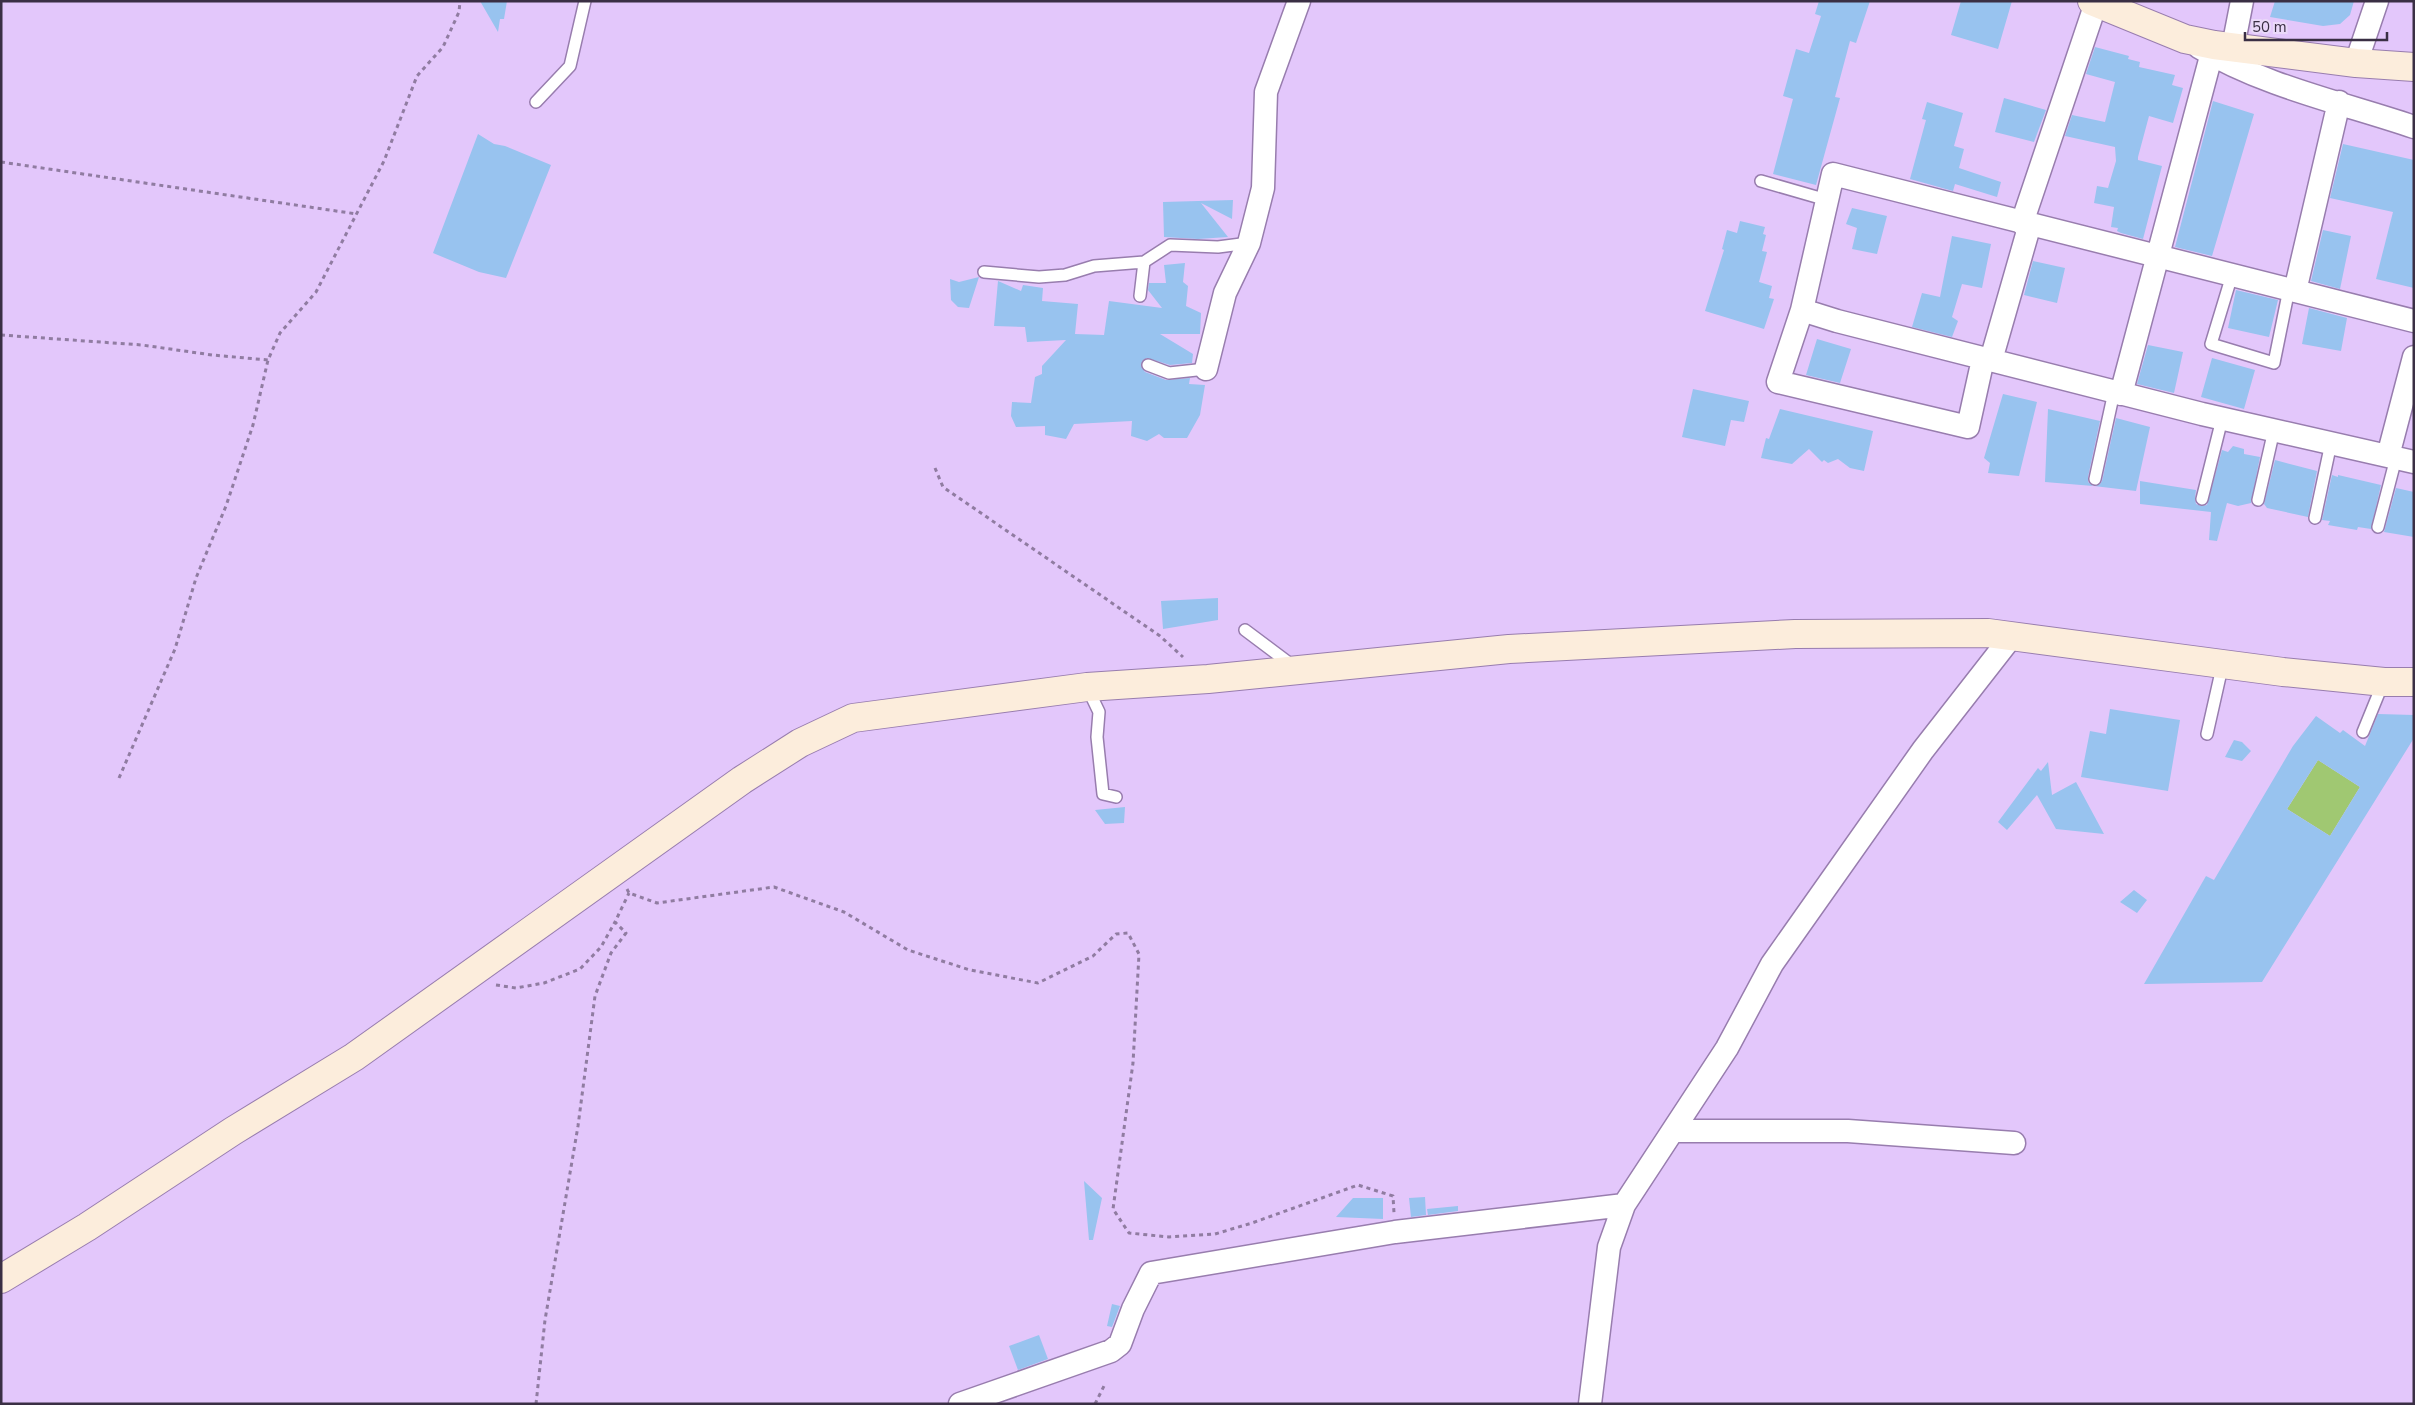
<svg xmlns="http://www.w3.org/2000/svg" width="2415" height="1405" font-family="'Nunito Sans',sans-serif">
  <rect width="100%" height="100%" fill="#e3c7fb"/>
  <!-- green -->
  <path fill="#a0c872" d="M2318 760 2360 787 2330 836 2287 809Z"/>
  <!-- building -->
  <path fill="#98c3ef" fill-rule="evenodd" d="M480 1H507L504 19H500L498 32Z
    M1819 1H1870L1856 43 1850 41 1835 97 1840 98 1816 185 1773 174 1793 99 1783 96 1796 49 1809 53 1821 16 1815 14Z
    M1961 1H2012L1998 49 1951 35Z
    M2275 1H2354L2350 15 2340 24 2323 26 2270 17Z
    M2095 47 2129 56 2128 59 2140 62 2139 67 2175 75 2172 85 2183 88 2173 123 2149 116 2138 157V160L2162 166 2143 239 2121 233 2117 231 2118 228 2111 227 2114 207 2094 203 2097 186 2108 188 2116 161 2115 147 2065 136 2072 115 2105 122 2115 82 2086 74Z
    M2004 98 2046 110 2034 142 1995 132Z
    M2213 101 2254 114 2212 256 2175 247Z
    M1927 102 1963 113 1954 146 1964 149 1959 168 2001 182 1997 197 1955 184 1953 191 1910 179 1926 120 1922 119Z
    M478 134 494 144 505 146 551 165 506 278 479 272 433 253Z
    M2343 144 2414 160V288L2376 279 2393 212 2330 198Z
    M1233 200 1232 219 1201 203 1228 237 1198 239 1164 237 1163 202Z
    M1852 208 1887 216 1877 254 1852 249 1857 228 1846 224Z
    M1740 221 1765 227 1763 234 1766 235 1762 251 1767 252 1759 282 1772 286 1769 298 1774 299 1764 329 1705 311 1724 250 1722 249 1727 230 1737 233Z
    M2323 230 2351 236 2340 289 2311 281Z
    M1952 236 1991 244 1982 288 1962 284 1952 317 1958 321 1952 337 1912 327 1922 293 1940 297Z
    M2033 261 2065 268 2057 303 2024 295Z
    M1185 263 1183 282 1188 286 1186 306 1201 313 1200 334H1160L1193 354 1192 363 1170 365 1147 358 1143 360 1141 366 1145 372 1166 380 1190 378 1189 384 1205 385 1200 415 1187 438H1164L1159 434 1147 441 1131 436 1132 421 1074 424 1066 439 1045 435V426L1016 427 1011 416 1012 402 1031 403 1035 377 1042 374V366L1066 340 1027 342 1025 327 994 326 998 281 1021 291 1023 285 1043 288 1042 301 1078 304 1075 334 1104 335 1109 301 1162 308 1148 290 1149 283H1166L1164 265Z
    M979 277 969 308 958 307 951 300 950 279 959 282Z
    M2236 290 2278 300 2269 337 2228 328Z
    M2309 308 2347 318 2341 351 2302 344Z
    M1817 339 1851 349 1840 383 1806 375Z
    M2148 345 2183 352 2174 393 2137 384Z
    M2212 358 2255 370 2244 409 2201 397Z
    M1693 389 1749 401 1744 422 1731 420 1725 446 1682 437Z
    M2003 394 2037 402 2019 476 1988 473 1990 463 1984 458Z
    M1780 409 1873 431 1864 471 1850 468 1838 459 1828 463 1824 460 1822 462 1809 449 1792 464 1761 458 1766 438 1769 439Z
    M2048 409 2100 421 2088 477V482L2093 486 2045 482Z
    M2116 418 2150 427 2136 491 2094 486 2100 484 2102 481Z
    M2233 446 2244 449V454L2260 457 2251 503 2238 506 2227 503 2217 541 2209 540 2211 512 2140 504V481L2196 490 2195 498 2196 504 2201 506 2207 505 2222 450 2228 452Z
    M2275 460 2317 471 2308 517 2267 508 2264 504Z
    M2332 475 2338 477V475L2381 485 2371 529 2358 527 2357 530 2328 525 2330 521 2322 520Z
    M2396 488 2414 492V537L2384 532Z
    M1218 598V620L1163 629 1161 601Z
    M2110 709 2180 720 2168 791 2081 777 2090 731 2106 734Z
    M2378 714 2414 715V738L2262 982 2144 984 2206 876 2214 880 2293 746 2316 716 2340 733 2343 730 2365 746ZM2318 760 2360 787 2330 836 2287 809Z
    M2234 740 2242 742 2251 751 2242 761 2225 757Z
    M2048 762 2052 795 2076 782 2104 834 2056 829 2037 795 2007 830 1998 822 2038 768 2041 771Z
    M1125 807 1124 823 1105 824 1095 810Z
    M2134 890 2147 900 2137 913 2120 902Z
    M1084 1181 1102 1198 1093 1240H1089Z
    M1425 1197 1426 1215 1411 1217 1409 1198Z
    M1353 1198H1383V1219L1336 1217Z
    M1458 1206V1211L1428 1215 1427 1209Z
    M1112 1304 1120 1306 1112 1327 1107 1326Z
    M1039 1335 1048 1359 1018 1370 1009 1346Z"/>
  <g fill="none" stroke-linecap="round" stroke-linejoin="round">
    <defs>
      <path id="lane" d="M536 102 570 66 585 1
        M1761 181 1827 200
        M984 272 1039 277 1065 275 1094 266 1144 262
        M2232 275 2211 344 2274 363 2289 289
        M1140 296 1144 262 1170 245 1218 247 1249 243
        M1148 365 1169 373 1206 369
        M2095 479 2114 392
        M2202 499 2222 419
        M2258 500 2274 430
        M2315 518 2331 443
        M2378 527 2396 458
        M1245 630 1293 666
        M1087 687 1099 712 1097 737 1103 794 1116 797
        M2363 732 2383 683
        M2207 734 2223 663"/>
      <path id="street" d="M2199 47C2263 86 2343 103 2414 127
        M2233 47 2242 1
        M2356 63 2377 1
        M2022 223 2096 3
        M2295 291 2339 102
        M1802 310 1778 382 1968 427 1983 359
        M2414 321 1833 174 1802 310 1837 321 2202 414 2414 462
        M1991 360 2030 224
        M1206 369 1225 293 1249 243 1263 188 1266 92 1299 1
        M2121 394 2214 45
        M2388 456 2414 357
        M1673 1131H1848L2014 1143
        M960 1404 1111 1351 1120 1344 1133 1309 1151 1273 1395 1232 1624 1205
        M1590 1404 1609 1247 1624 1205 1727 1048 1772 964 1923 750 2012 636"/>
      <path id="secondary" d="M2092 1 2185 39 2214 45 2356 63 2414 67
        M1 1279 87 1227 233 1131 354 1057 742 780 800 743 853 718 1087 687 1208 679 1509 649 1795 634 1988 633 2283 672 2384 682H2414"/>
    </defs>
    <!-- lane casing -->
    <use href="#lane" stroke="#987dae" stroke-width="14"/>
    <!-- street casing -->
    <use href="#street" stroke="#987dae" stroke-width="25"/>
    <!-- secondary casing -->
    <use href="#secondary" stroke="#987dae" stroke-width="30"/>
    <!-- path -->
    <path stroke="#907ca1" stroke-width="3" stroke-dasharray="4 4" stroke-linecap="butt" d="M1 162 357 214
      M1 335 142 345 212 355 268 360
      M935 468 943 487 1160 636 1183 657
      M119 778 175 649 196 578 226 506 253 425 268 360 280 333 316 292 384 161 417 76 443 47 459 12 460 1
      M627 889 629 893 657 903 774 887 844 912 908 950 970 970 1038 983 1093 956 1116 934 1128 933 1139 954 1133 1063 1113 1209 1129 1233 1169 1237 1215 1234 1252 1223 1358 1185 1393 1196 1394 1213
      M496 985 516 988 544 983 580 969 601 947 615 922
      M536 1404 545 1320 578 1126 595 996 611 953 626 933 615 922 629 893
      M1095 1404 1104 1386"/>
    <!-- lane -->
    <use href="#lane" stroke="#fff" stroke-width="11"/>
    <!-- street -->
    <use href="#street" stroke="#fff" stroke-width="22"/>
    <!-- secondary -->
    <use href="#secondary" stroke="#fceddc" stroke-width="28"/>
  </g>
  <!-- border -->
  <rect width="2415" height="1405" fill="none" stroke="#3a2f44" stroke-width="5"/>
  <!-- scale -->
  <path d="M2245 32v8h142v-8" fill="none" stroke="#3a2f44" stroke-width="2.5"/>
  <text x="2252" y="32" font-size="15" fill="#3a2f44" stroke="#ead9f9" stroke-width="4" paint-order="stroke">50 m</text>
</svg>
